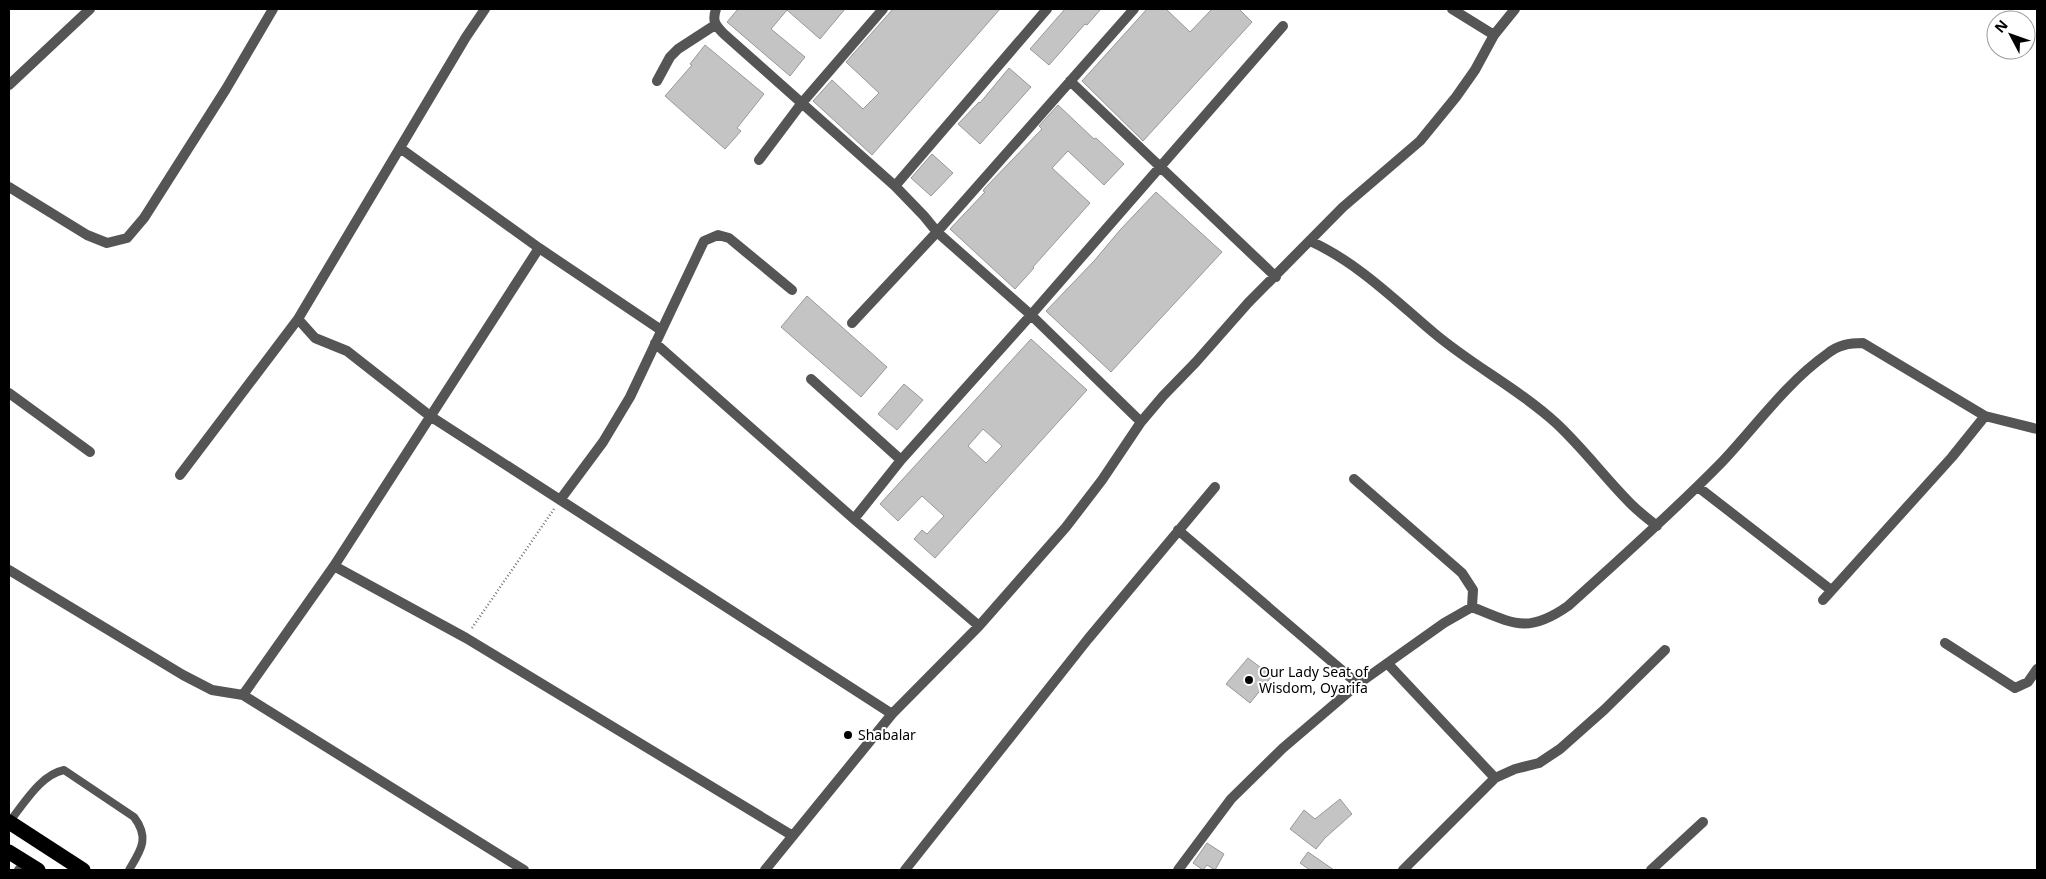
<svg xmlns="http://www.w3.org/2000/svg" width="2046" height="879" font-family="'Noto Sans',sans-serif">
  <rect width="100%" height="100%" fill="#fff"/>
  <!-- building -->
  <path fill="#c4c4c4" stroke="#999" fill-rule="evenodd" d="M738 9H845L820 39 787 10 771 29 805 57 790 76 727 22Z
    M893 9H1000L872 155 813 101 832 80 863 109 879 93 846 62Z
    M1065 9H1101L1087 25 1085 24 1049 65 1030 49Z
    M1147 9H1166L1190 32 1212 9H1239L1252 22 1143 141 1082 81Z
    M705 45 764 94 737 128 741 131 725 149 665 96 692 65 690 64Z
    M1009 68 1031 87 980 144 958 124 979 102 980 103Z
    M1058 105 1094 139 1096 138 1124 164 1104 185 1068 151 1052 168 1090 203 1033 267 1034 268 1015 289 950 229 985 192 983 191 985 188 1042 129 1039 126Z
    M932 154 953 173 931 196 911 178Z
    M1156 192 1222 252 1111 372 1046 311 1094 261 1120 230Z
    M807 296 887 367 861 397 781 327Z
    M1031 339 1087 390 935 558 914 539 922 530 927 534 944 516 922 496 898 521 880 504ZM983 429 1002 446 986 463 968 446Z
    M904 384 923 400 897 430 878 414Z
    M1248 658 1272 676 1250 703 1226 684Z
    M1340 799 1352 814 1325 838 1316 849 1290 829 1304 810 1315 819Z
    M1207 843 1224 854 1215 870 1207 865 1203 870 1193 863Z
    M1308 852 1334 870H1310L1300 863Z"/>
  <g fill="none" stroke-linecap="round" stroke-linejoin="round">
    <!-- path -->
    <path stroke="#777" stroke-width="2.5" stroke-dasharray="1 2.5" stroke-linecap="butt" d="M472 628 554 509"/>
    <!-- lane -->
    <path stroke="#555" stroke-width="8" d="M9 822C24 804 40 775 64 770L134 817C150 838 141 850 129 870"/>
    <!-- street -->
    <path stroke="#555" stroke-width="10" d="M485 9 466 37 298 319 315 338 347 351 430 416 892 714
      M716 9C712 21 715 25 724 34L895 186 924 216 937 232 852 323
      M1134 9 937 232 1031 315 1141 422
      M1452 9 1494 35
      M657 81 670 57 678 49 715 25
      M1070 81 1276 277
      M9 85 90 9
      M400 148 539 248 661 330
      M759 160 801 104 883 9
      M895 186 1047 9
      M9 187 87 235 107 243 127 238 144 218 226 89 273 9
      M1310 241C1357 262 1396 301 1434 333 1473 366 1519 389 1556 423 1583 448 1605 478 1631 504 1639 512 1648 519 1657 526
      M655 343 854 519 979 626
      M811 379 901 460
      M9 393 90 452
      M180 475 298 319
      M1354 479 1462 573 1473 590 1472 607
      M1698 487 1831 590
      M560 500 603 442 630 397 704 241 718 235 729 238 792 290
      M854 519 901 460 1031 315 1283 26
      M1178 530 1358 684
      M334 566 466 638 793 836
      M9 570 183 675 212 690 243 695 524 870
      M1823 600 1952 457 1985 416
      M1945 643 2015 688 2028 682 2037 669
      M1388 664 1495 778
      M243 695 334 566 539 248
      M19 870 26 863
      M765 870 892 714 979 626 1066 527 1102 480 1141 422 1163 396 1196 362 1248 303 1343 207 1420 141 1456 97 1475 70 1494 35 1515 9
      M905 870 1088 639 1215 487
      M1178 870 1231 799 1283 748 1358 684 1444 623 1472 607C1514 624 1528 634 1568 606 1620 559 1672 513 1721 463 1756 426 1786 383 1827 354 1838 345 1849 343 1863 343L1985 416 2037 429
      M1403 870 1495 778 1515 769 1539 763 1560 749 1604 710 1665 650
      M1651 870 1703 822"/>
    <!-- highway -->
    <path stroke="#000" stroke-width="15" d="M9 822 83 870
      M9 852 38 870"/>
  </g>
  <!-- markers -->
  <g fill="#000" stroke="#fff" stroke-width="2">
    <circle cx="1249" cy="680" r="5"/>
    <circle cx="848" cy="735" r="5"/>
  </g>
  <g text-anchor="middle" stroke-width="4" stroke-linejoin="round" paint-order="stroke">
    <!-- poi labels -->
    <g font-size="14" fill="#000" stroke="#fff" text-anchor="start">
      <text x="1259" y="677">Our Lady Seat of<tspan x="1259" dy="16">Wisdom, Oyarifa</tspan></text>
      <text x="858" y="740">Shabalar</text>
    </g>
  </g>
  <!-- border -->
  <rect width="2046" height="879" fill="none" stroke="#000000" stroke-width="20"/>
  <!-- north arrow -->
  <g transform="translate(2011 35) rotate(311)"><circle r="24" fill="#ffffff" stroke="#999999"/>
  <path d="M0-4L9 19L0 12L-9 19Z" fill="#000000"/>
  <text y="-8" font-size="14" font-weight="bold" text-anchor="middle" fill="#000000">N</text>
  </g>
</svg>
